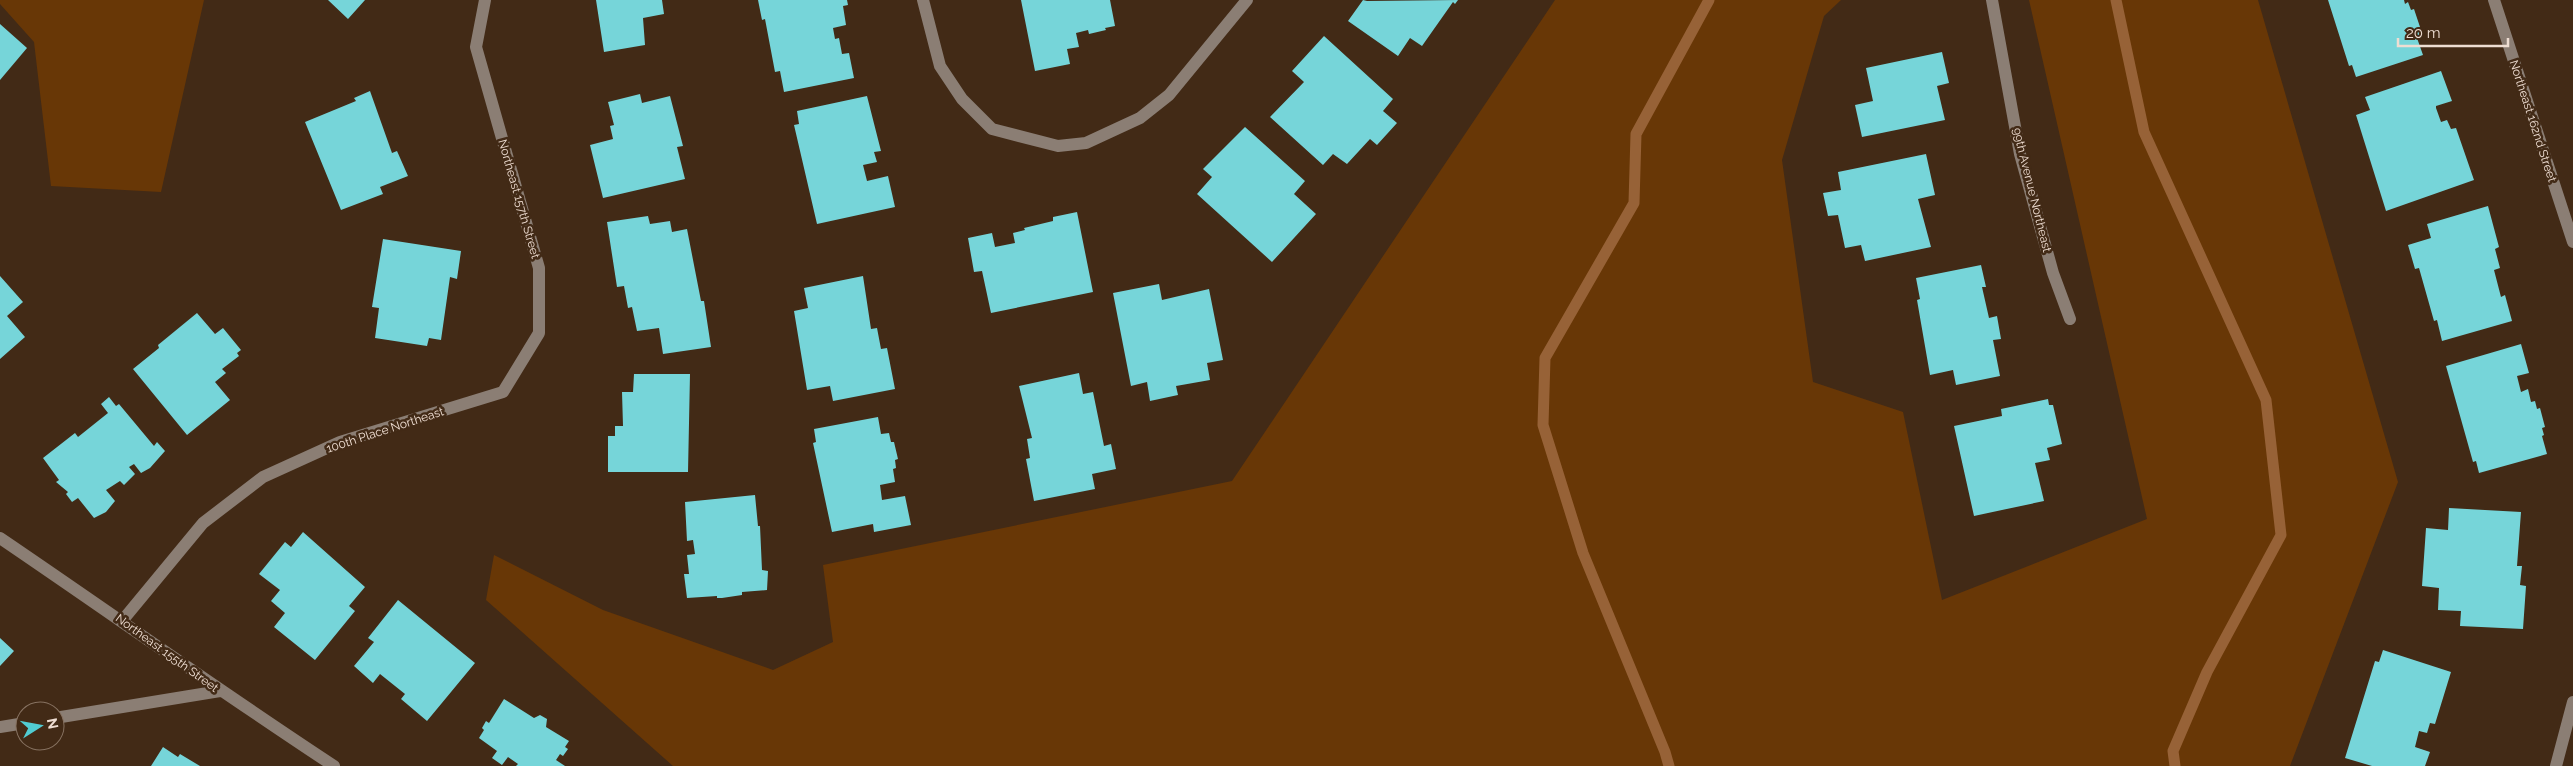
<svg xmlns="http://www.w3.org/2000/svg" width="2573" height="766" font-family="Raleway,sans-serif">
  <rect width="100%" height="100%" fill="#422a16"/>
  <!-- green -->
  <path fill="#683706" d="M0 0H204L161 192 51 186 34 42 0 4Z
    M1555 0H1841L1824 16 1782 160 1813 382 1903 412 1942 600 2147 519 2029 0H2258L2398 482 2290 766H673L486 600 494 555 603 610 773 670 833 642 823 565 1232 481Z"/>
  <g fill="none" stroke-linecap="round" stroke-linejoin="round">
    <!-- stream -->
    <path stroke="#976237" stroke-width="11" d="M2116 0 2144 132 2266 400 2281 535 2207 672 2173 751 2175 766
      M1669 766 1665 752 1583 553 1543 425 1545 358 1634 203 1636 134 1709 0"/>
  </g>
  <!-- building -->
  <path fill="#76d5d9" d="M328 0H365L348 19Z
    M596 0H662L664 14 643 18 645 45 604 52Z
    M758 0H847L848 5 843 6 846 25 833 28 835 39 839 38 842 54 849 53 854 78 784 92 780 71 775 72 765 19 762 20Z
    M1021 0H1110L1115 26 1105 28 1106 30 1089 34 1088 30 1076 33 1079 47 1067 49 1070 64 1035 71Z
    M1363 0 1367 1 1458 0 1455 4 1453 2 1422 46 1410 38 1398 56 1348 21Z
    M2328 0H2404L2405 4 2408 2 2411 10 2414 9 2420 27 2417 28 2420 36 2417 38 2423 55 2356 77 2352 65 2349 66Z
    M0 24 27 48 0 80Z
    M1324 36 1393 99 1383 111 1397 123 1377 145 1370 139 1347 164 1333 154 1323 165 1270 117 1304 82 1292 71Z
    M1942 52 1949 83 1937 86 1945 120 1862 137 1855 105 1873 101 1866 68Z
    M2441 71 2452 101 2436 106V108L2441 122 2447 120 2451 129 2456 128 2474 180 2386 211 2356 115 2370 110 2365 97Z
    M370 91 392 153 397 151 408 176 380 187 383 194 341 210 305 122 356 101 354 98Z
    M640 94 642 103 670 96 683 146 677 147 685 179 603 198 590 145 613 139 610 126 614 125 608 102Z
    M867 96 881 151 874 152 877 162 863 165 867 181 888 176 895 207 817 224 794 125 799 124 797 111Z
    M1245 127 1305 181 1294 194 1316 214 1272 262 1197 194 1212 177 1203 169Z
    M1926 154 1935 195 1918 199 1931 247 1865 261 1861 245 1845 248 1838 215 1828 216 1823 193 1841 190 1838 172Z
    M2488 206 2499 247 2495 249 2500 268 2494 270 2501 297 2505 295 2512 321 2442 341 2437 320 2434 321 2419 268 2415 269 2408 245 2431 238 2427 224Z
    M1077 212 1093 292 991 313 982 271 974 272 968 238 992 233 995 247 1015 243 1013 233 1025 230 1024 228 1053 221V217Z
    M648 216 650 224 670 221 672 232 687 229 701 301H704L711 347 663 354 659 328 637 331 632 307 628 308 624 286 617 287 607 222Z
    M383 239 461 251 457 279 450 277 441 340 429 338 427 346 375 338 379 308 372 307Z
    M1981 265 1986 287H1982L1989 318 1997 316 2001 339 1993 340 2000 376 1956 385 1953 370 1930 375 1917 300 1920 299 1916 278Z
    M0 276 23 302 7 316 25 337 0 359Z
    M863 276 871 329 877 328 881 349 887 348 895 389 833 401 830 386 807 390 794 311 808 308 804 288Z
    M1159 284 1162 300 1209 289 1223 360 1207 363 1210 380 1176 386 1178 395 1150 401 1147 382 1131 386 1113 293Z
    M197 313 215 334 223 328 241 350 237 353 239 356 222 369 226 373 215 382 230 400 187 435 133 369 159 348 158 345Z
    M2521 344 2529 373 2517 376 2521 392 2528 389 2531 402 2535 401 2537 409 2540 408 2545 427 2542 428 2544 435 2542 436 2547 454 2479 473 2476 461 2473 462 2446 366Z
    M1079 373 1083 394 1093 392 1104 446 1111 444 1116 469 1092 474 1095 489 1034 501 1026 459 1030 458 1027 439 1032 438 1019 386Z
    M634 374H690L688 472H608V436H615V426H623L622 392H633Z
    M109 397 116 406 119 404 154 446 157 442 165 451 150 468 141 473 134 464 129 467 135 474 124 485 120 481 106 490 115 501 106 512 94 518 78 498 72 502 66 494 68 492 56 482 59 480 43 458 75 433 78 437 108 413 101 404Z
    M2048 399 2049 405H2053L2062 444 2047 448 2050 460 2035 463 2044 501 1974 516 1954 426 2002 416 2001 409Z
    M878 417 881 434 889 433 891 442H894L898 459 895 460 896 468 893 469 895 482 880 485 882 500 905 496 911 525 874 532 873 524 832 532 813 443 816 442 814 429Z
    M755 495 758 526H760L762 570 768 571 767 590 742 592V595L722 598H717V596L687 598 684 574H689L687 555 695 554 693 540 687 541 685 502Z
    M2449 508 2521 512 2517 566H2522L2520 585 2526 586 2523 629 2460 626 2461 611 2438 610 2439 588 2422 586 2426 528 2448 530Z
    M303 532 365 587 349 606 355 611 315 660 274 627 285 613 271 601 280 590 259 574 285 542 291 547Z
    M398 600 475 663 427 721 401 699 405 694 380 674 373 683 354 666 374 642 368 638Z
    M0 638 14 651 0 666Z
    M2383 650 2451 672 2435 724 2430 723 2427 733 2419 731 2415 747 2430 752 2425 766H2372L2345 758 2375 661 2379 662Z
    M504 699 534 718 540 715 547 719 546 727 569 741 565 747 568 749 563 756 560 754 556 760 565 766H516L518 764 508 757 502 765 492 758 497 751 479 738 484 730 482 728 486 721 489 723Z
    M163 747 178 757 180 754 200 766H151Z"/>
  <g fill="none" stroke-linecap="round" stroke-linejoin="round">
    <!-- minor -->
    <path stroke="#8b7e74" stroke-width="12" d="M923 0 940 66 962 99 992 129 1058 146 1086 143 1140 118 1169 95 1247 0
      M1992 0 2020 154 2053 273 2070 319
      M2494 0 2573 242
      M0 538C112 614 221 692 334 766
      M122 621 203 523 263 477 340 442 503 392 539 333V268L476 47 485 0
      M55 718 220 691
      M0 727 25 723
      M2556 766 2573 702"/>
  </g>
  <g text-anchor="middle" stroke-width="5" stroke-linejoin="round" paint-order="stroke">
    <!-- street labels -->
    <g font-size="12" fill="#eeddd2" stroke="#422a16">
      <text transform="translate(2533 121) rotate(72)" y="4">Northeast 162nd Street</text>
      <text transform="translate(2032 190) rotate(76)" y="4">99th Avenue Northeast</text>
      <text transform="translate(519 199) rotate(74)" y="4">Northeast 157th Street</text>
      <text transform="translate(385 430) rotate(-18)" y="4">100th Place Northeast</text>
      <text transform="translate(167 653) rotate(36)" y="4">Northeast 155th Street</text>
    </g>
  </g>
  <!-- north arrow -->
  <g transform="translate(40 726) rotate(79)"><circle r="24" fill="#422a16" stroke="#877261"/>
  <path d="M0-4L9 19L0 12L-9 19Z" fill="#51ccd2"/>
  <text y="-8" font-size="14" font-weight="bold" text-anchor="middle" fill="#eeddd2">N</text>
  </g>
  <!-- scale -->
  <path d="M2398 38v8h110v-8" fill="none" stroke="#eeddd2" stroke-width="2.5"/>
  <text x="2406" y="38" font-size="15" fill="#eeddd2" stroke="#422a16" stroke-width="4" paint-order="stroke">20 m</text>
</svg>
